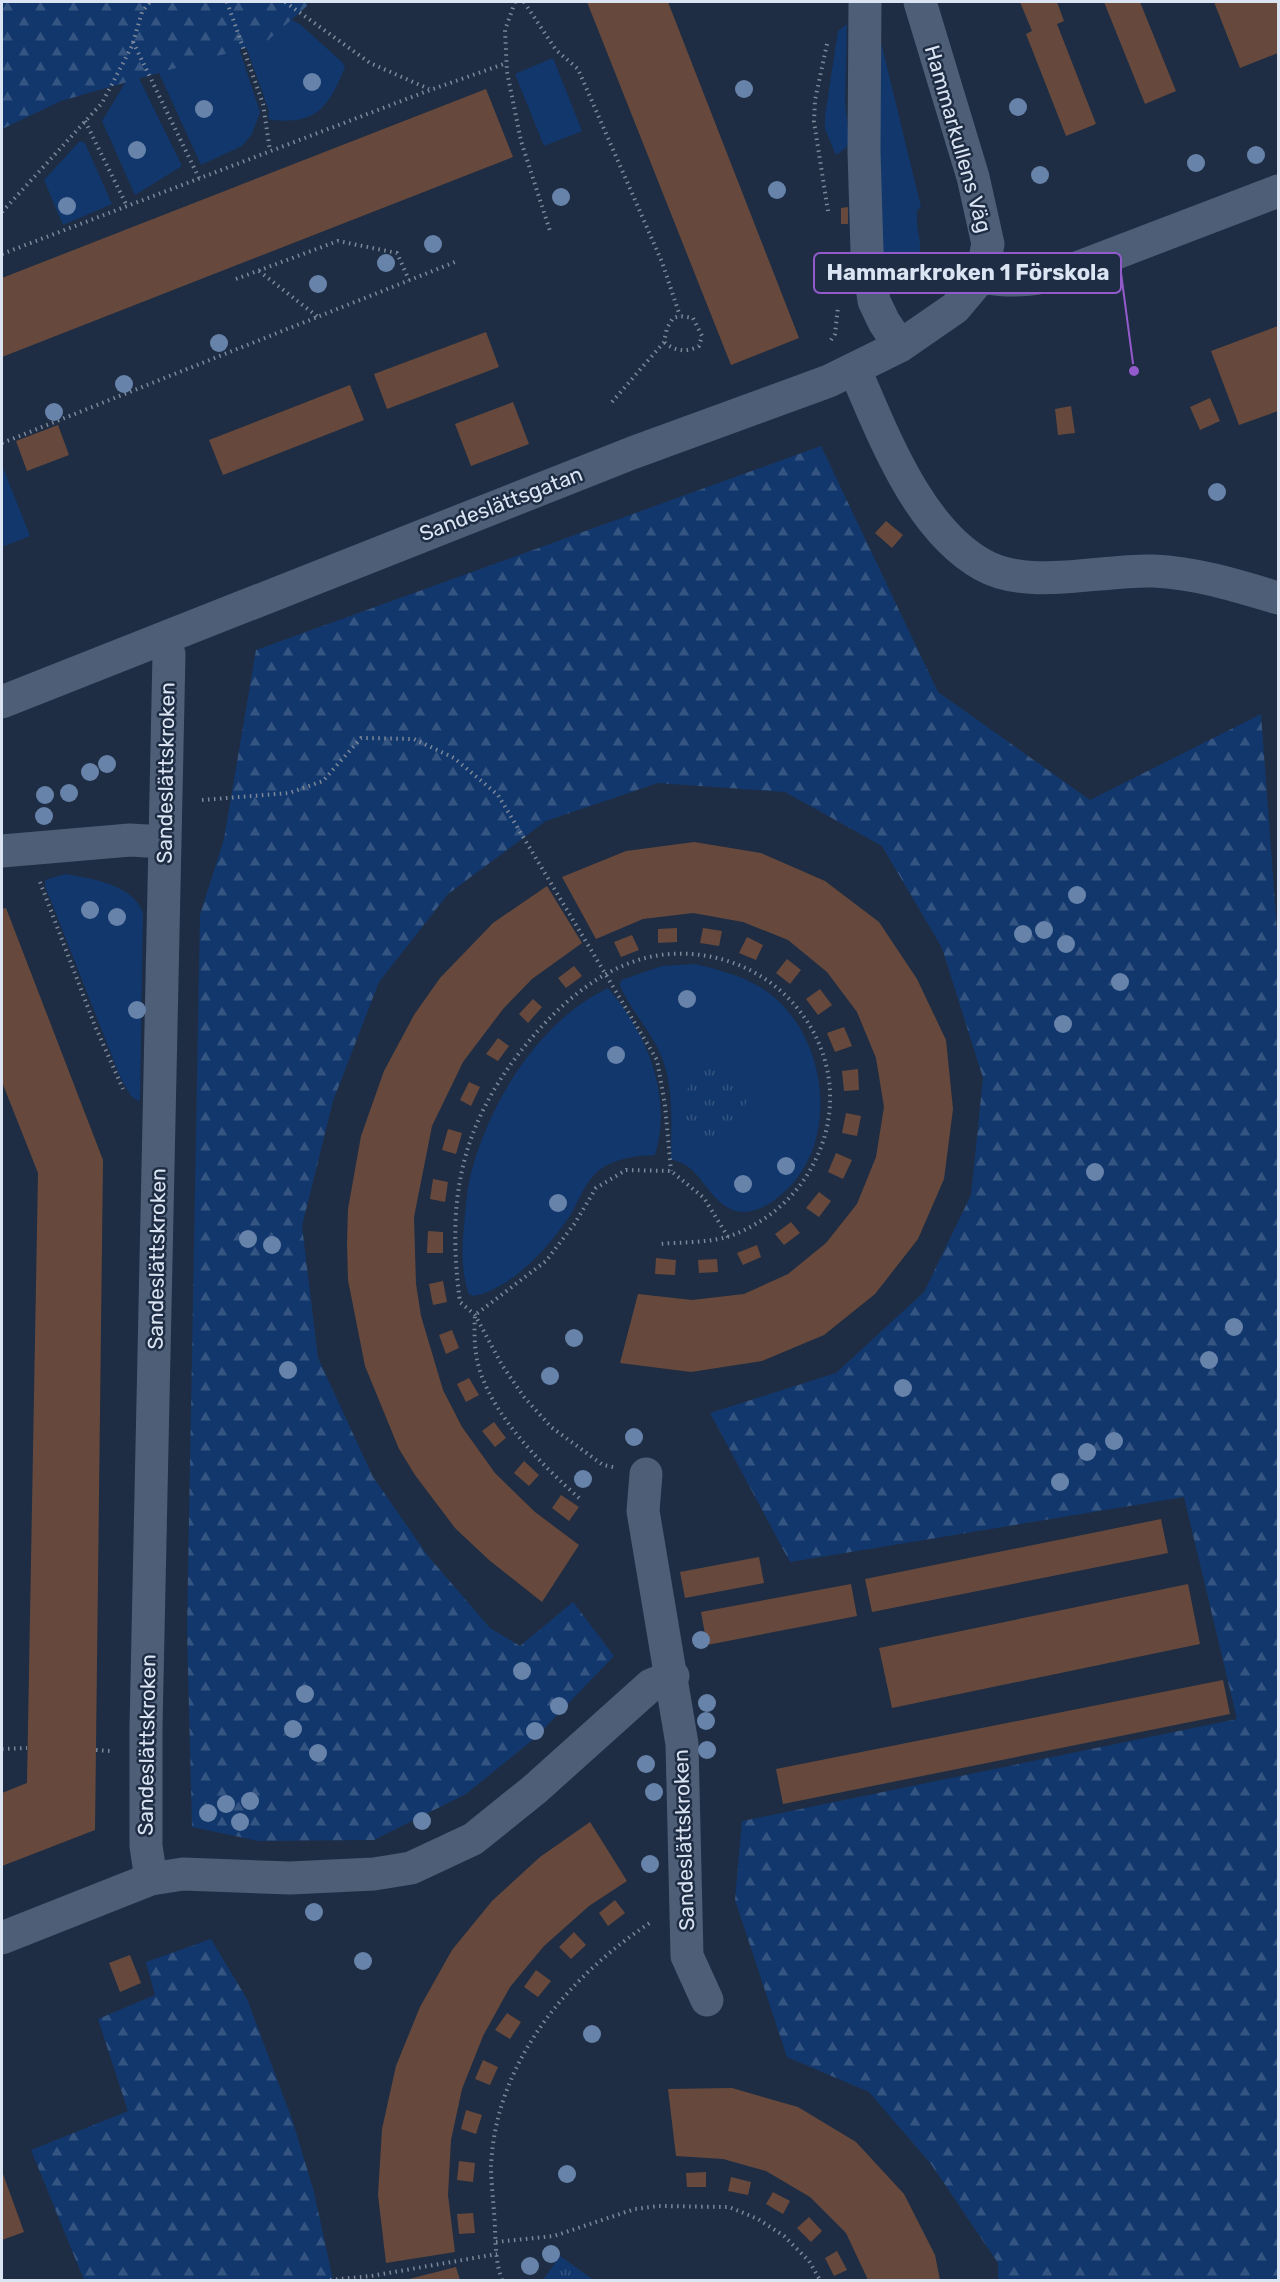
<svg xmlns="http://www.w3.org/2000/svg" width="1280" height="2282" font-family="Rubik,sans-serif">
  <defs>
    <pattern id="forest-firs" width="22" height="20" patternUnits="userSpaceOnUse" patternTransform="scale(1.5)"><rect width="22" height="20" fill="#12376c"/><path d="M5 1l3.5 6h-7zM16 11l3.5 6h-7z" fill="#345481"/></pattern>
    <pattern id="park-tufts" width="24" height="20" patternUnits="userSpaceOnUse" patternTransform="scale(1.5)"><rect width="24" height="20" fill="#12376c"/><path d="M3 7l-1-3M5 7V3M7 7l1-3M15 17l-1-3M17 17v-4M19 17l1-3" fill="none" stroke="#345481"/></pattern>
  </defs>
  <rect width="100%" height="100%" fill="#1e2d43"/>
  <!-- green -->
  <path fill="#12376c" d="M224 2 260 112 252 134 242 146 201 165 148 49Z
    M230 2 281 14 301 25 343 63 345 67C329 106 318 125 271 120L268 117 269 111Z
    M847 24 845 101 849 140 847 147 836 155 825 129V116L838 31Z
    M879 34 921 207 917 210C915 243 932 252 903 277L891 273 883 259 880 235Z
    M553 58 582 131 544 146 515 74Z
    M134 68 182 166 135 195 102 121Z
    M80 141 85 143 112 204 63 225 44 180Z
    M2 465 30 536 2 547Z
    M65 874C91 878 134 885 143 913L140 1100 138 1101 131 1096 121 1079 45 886V880Z
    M695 964C724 971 751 978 774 997 829 1044 839 1144 783 1193 772 1203 758 1212 742 1212 719 1211 706 1183 691 1169 685 1164 678 1161 671 1159 671 1122 675 1083 658 1049 647 1027 630 1008 620 986L621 980 662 966Z
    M608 988C647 1033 673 1096 655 1155 635 1156 615 1158 598 1171 586 1181 579 1200 571 1214 550 1246 513 1288 474 1296L469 1294C461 1273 462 1248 464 1226 466 1206 467 1185 473 1166 493 1097 541 1020 608 988Z"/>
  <!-- forest -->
  <path fill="url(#forest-firs)" d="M2 2H307V6L266 42 61 101 2 129Z
    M821 446 938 692 1090 800 1261 714 1278 943V2280H998V2263L931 2164 869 2092 787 2057 735 1900 742 1821 1237 1719 1184 1497 790 1562 710 1413 836 1373 924 1292 971 1195 983 1078 942 948 882 846 785 792 658 783 546 821 448 894 379 982 333 1101 302 1226 318 1358 373 1477 428 1556 490 1628 520 1646 573 1602 614 1656 535 1738 466 1794 374 1840 258 1841 192 1827 187 1630 200 915 224 839 256 650Z
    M211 1939 247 1999 293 2122 314 2192 333 2280H84L31 2150 128 2111 98 2019 155 1995 146 1962Z"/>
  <!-- park -->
  <path fill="url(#park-tufts)" d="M699 1064 753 1088 726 1146 673 1121Z
    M560 2256 592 2279 591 2280H543Z"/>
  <!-- building -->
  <path fill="#66493c" d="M587 2H668L799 338 731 365Z
    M1020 2H1057L1064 21 1057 24 1096 124 1066 136 1026 34 1032 31Z
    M1104 2H1140L1176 91 1145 104Z
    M1214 2H1278V53L1240 68Z
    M486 89 513 157 2 357V278Z
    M848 207V224H841V208Z
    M1278 326V411L1239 425 1211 351Z
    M486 332 499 367 387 409 374 374Z
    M350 385 364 420 223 475 209 440Z
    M1210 398 1220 421 1200 430 1190 407Z
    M513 402 529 444 471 466 455 424Z
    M1071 406 1075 433 1058 435 1055 409Z
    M58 425 69 455 27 471 16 441Z
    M886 521 903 535 892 548 875 533Z
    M694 842 761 853 825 881 879 922 917 979 946 1040 953 1109 944 1179 918 1239 875 1294 824 1335 762 1361 691 1372 620 1363 638 1294 692 1300 744 1294 788 1274 826 1243 857 1204 876 1157 884 1107 876 1058 857 1012 827 972 788 940 743 922 693 913 643 919 596 939 562 877 626 851Z
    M547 886 582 943 532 979 503 1009 463 1062 432 1126 414 1217 416 1284 421 1316 443 1390 462 1427 495 1473 535 1512 579 1545 542 1602 489 1560 455 1528 415 1475 399 1449 365 1366 348 1280 347 1243 348 1209 361 1136 384 1071 414 1015 440 978 493 923Z
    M6 908 103 1160 95 1830 2 1866V1793L27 1783 38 1173 2 1082V909Z
    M677 928V942L658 943V929Z
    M703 928 722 931 719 946 700 943Z
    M632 935 639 950 621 957 614 942Z
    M747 937 763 945 756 960 739 953Z
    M787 959 801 970 790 984 776 973Z
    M574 966 582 976 566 988 558 978Z
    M820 989 832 1005 818 1015 806 999Z
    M533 999 542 1007 528 1023 519 1014Z
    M844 1027 852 1046 835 1052 827 1033Z
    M498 1038 509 1046 498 1061 486 1054Z
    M858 1069 859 1090 844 1091 842 1071Z
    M469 1082 480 1087 471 1106 460 1100Z
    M846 1113 861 1116 857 1136 842 1133Z
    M448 1129 462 1133 456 1154 442 1150Z
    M836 1153 852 1160 843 1179 828 1172Z
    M433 1179 448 1182 445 1202 430 1199Z
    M819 1192 831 1201 819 1217 806 1208Z
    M791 1222 800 1233 784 1245 775 1234Z
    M428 1231 443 1232V1253H427Z
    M757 1245 761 1257 743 1265 737 1253Z
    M656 1258 676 1260 675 1275 655 1274Z
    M717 1259 718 1272 699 1273 698 1260Z
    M443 1281 447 1302 433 1305 429 1284Z
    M452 1330 459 1348 446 1354 439 1335Z
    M469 1378 479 1395 466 1402 457 1384Z
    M494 1422 506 1438 495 1447 482 1431Z
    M524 1461 539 1475 529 1486 514 1473Z
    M561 1495 579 1507 569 1521 552 1508Z
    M1161 1519 1168 1553 872 1612 865 1579Z
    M759 1557 764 1583 685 1598 680 1572Z
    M851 1584 857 1616 707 1645 701 1612Z
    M1188 1584 1200 1644 892 1708 879 1648Z
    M1223 1680 1230 1714 783 1804 776 1769Z
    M590 1822 627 1881 589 1906 544 1946 510 1987 483 2036 462 2089 451 2140 448 2195 455 2252 386 2263 378 2195 382 2129 396 2066 420 2007 452 1950 492 1901 540 1857Z
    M615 1900 625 1913 608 1926 599 1913Z
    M574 1932 586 1945 571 1959 559 1947Z
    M130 1955 141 1983 120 1992 109 1963Z
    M536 1970 551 1981 538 1997 524 1987Z
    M507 2013 521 2022 510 2039 495 2030Z
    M483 2060 498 2067 490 2085 475 2079Z
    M732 2088 798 2107 856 2142 904 2194 935 2255 940 2280H868L846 2233 810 2197 766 2171 723 2159 676 2156 668 2089Z
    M466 2110 482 2115 476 2134 461 2129Z
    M459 2161 475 2163 473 2182 457 2180Z
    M2 2171 24 2232 2 2240Z
    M706 2172V2187H687L686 2173Z
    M731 2177 751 2182 748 2195 728 2191Z
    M773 2192 790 2201 783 2214 766 2204Z
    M473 2213 475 2233 459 2234 457 2214Z
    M809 2217 822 2231 811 2242 797 2228Z
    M837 2251 847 2270 834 2276 825 2258Z
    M456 2267 460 2280H405Z"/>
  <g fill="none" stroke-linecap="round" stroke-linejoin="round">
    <!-- path -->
    <path stroke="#7b889a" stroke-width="4" stroke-dasharray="1.5 4.5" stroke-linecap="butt" d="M227 2 263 104 270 151
      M285 2 370 63 429 89
      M515 2 505 30 507 72 521 141 550 231
      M524 2 556 50 578 69 662 262 680 316
      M133 42 199 178
      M827 44 815 100 814 122 828 211
      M85 121 127 206
      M2 212 102 103 132 46 142 12 150 2
      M2 254 430 90 507 63
      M259 271 318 317
      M236 279 338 241 397 253 409 280
      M831 340 835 334 838 307
      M612 402 664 342 667 328 673 318 680 316 693 318 702 336 699 346C687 353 674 351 664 342
      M2 443 455 262
      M202 800 289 793 323 781 361 738 414 739 454 758 498 795 657 1060 665 1105 671 1171
      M40 882 95 1026 123 1089
      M613 1467 603 1465 551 1427 524 1397 502 1365 475 1315 460 1302C446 1198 461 1122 529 1041 564 999 614 957 671 954 788 947 871 1068 809 1172 791 1202 763 1224 730 1236 709 1243 681 1242 659 1244
      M579 1498C543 1466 495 1418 480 1371 474 1352 474 1334 475 1315L546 1261 575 1223 596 1188 626 1170 671 1171 704 1198 728 1237
      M2 1749 27 1748
      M96 1750 111 1751
      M496 2242 554 2236 635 2209 658 2206 729 2207 758 2219 784 2236 809 2261 820 2280
      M330 2280 371 2276 497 2254
      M502 2280C494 2259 496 2234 494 2212 493 2197 491 2181 491 2166 496 2061 567 1978 651 1922"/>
    <!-- minor -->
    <path stroke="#4d5e76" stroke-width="33" d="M865 2 864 151 867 251 874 301 884 322 900 346
      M981 277C1015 283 1036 280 1069 271L1278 191
      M855 370C883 434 918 529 983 565 1029 591 1103 569 1154 571 1197 573 1238 586 1278 598
      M2 702 632 453 829 381 900 346 955 308 981 277 988 244 973 177 920 2
      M2 851 130 840 164 842
      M646 1474 643 1511 682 1744 687 1956 707 2000
      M151 1879 146 1846V1727L169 654 163 639
      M2 1938 151 1879 183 1874 290 1878 374 1874 411 1868 473 1839 534 1790 651 1685 673 1676"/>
  </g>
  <!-- trees -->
  <g fill="#6883aa">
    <circle cx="312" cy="82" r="9"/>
    <circle cx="744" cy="89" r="9"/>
    <circle cx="1018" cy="107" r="9"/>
    <circle cx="204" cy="109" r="9"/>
    <circle cx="137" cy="150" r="9"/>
    <circle cx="1256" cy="155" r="9"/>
    <circle cx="1196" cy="163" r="9"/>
    <circle cx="1040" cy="175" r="9"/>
    <circle cx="777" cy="190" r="9"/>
    <circle cx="561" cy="197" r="9"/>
    <circle cx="67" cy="206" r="9"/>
    <circle cx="433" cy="244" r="9"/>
    <circle cx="386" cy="263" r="9"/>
    <circle cx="318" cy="284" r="9"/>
    <circle cx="219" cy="343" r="9"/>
    <circle cx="124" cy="384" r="9"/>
    <circle cx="54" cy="412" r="9"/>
    <circle cx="1217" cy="492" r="9"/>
    <circle cx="107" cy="764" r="9"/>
    <circle cx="90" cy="772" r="9"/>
    <circle cx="69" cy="793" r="9"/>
    <circle cx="45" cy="795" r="9"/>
    <circle cx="44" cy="816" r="9"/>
    <circle cx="1077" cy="895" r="9"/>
    <circle cx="90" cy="910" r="9"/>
    <circle cx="117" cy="917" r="9"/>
    <circle cx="1044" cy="930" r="9"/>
    <circle cx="1023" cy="934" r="9"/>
    <circle cx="1066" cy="944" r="9"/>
    <circle cx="1120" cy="982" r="9"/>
    <circle cx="687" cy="999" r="9"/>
    <circle cx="137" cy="1010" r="9"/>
    <circle cx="1063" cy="1024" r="9"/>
    <circle cx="616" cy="1055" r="9"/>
    <circle cx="786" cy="1166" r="9"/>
    <circle cx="1095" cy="1172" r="9"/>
    <circle cx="743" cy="1184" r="9"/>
    <circle cx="558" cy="1203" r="9"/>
    <circle cx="248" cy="1239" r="9"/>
    <circle cx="272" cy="1245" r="9"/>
    <circle cx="1234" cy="1327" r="9"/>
    <circle cx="574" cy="1338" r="9"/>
    <circle cx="1209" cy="1360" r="9"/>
    <circle cx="288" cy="1370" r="9"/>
    <circle cx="550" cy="1376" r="9"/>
    <circle cx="903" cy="1388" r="9"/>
    <circle cx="634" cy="1437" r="9"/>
    <circle cx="1114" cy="1441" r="9"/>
    <circle cx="1087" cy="1452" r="9"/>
    <circle cx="583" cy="1479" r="9"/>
    <circle cx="1060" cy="1482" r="9"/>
    <circle cx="701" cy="1640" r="9"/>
    <circle cx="522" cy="1671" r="9"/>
    <circle cx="305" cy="1694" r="9"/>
    <circle cx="707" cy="1703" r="9"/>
    <circle cx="559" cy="1706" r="9"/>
    <circle cx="706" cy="1721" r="9"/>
    <circle cx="293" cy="1729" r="9"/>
    <circle cx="535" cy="1731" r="9"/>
    <circle cx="707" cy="1750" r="9"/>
    <circle cx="318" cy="1753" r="9"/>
    <circle cx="646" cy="1764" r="9"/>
    <circle cx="654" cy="1792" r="9"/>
    <circle cx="250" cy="1801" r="9"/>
    <circle cx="226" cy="1804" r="9"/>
    <circle cx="208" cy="1813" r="9"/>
    <circle cx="422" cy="1821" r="9"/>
    <circle cx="240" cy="1822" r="9"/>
    <circle cx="650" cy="1864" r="9"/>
    <circle cx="314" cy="1912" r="9"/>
    <circle cx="363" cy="1961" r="9"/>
    <circle cx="592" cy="2034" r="9"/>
    <circle cx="567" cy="2174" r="9"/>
    <circle cx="551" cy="2254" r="9"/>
    <circle cx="530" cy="2266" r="9"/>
  </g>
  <g text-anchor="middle" stroke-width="5" stroke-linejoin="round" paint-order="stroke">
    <!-- street labels -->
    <g font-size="21" fill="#dae4f3" stroke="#1e2d43">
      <text transform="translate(958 139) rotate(74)" y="7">Hammarkullens Väg</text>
      <text transform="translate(501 504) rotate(-21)" y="7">Sandeslättsgatan</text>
      <text transform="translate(166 773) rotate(-89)" y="7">Sandeslättskroken</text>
      <text transform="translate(157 1259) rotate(-89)" y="7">Sandeslättskroken</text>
      <text transform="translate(147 1745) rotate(-89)" y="7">Sandeslättskroken</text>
      <text transform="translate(684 1840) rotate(-92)" y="7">Sandeslättskroken</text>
    </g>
  </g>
  <!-- callouts -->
  <path fill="none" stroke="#935acc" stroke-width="2" d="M1134 371L1121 273"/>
  <circle fill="#935acc" stroke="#1e2d43" stroke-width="2" cx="1134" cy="371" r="6"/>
  <rect fill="#1e2d43" stroke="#935acc" stroke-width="2" x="814" y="253" width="307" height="40" rx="6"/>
  <g font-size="22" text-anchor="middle" font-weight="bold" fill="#dae4f3">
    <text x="968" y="280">Hammarkroken 1 Förskola</text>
  </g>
  <!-- border -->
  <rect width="1280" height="2282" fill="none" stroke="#dae4f3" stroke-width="6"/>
</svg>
